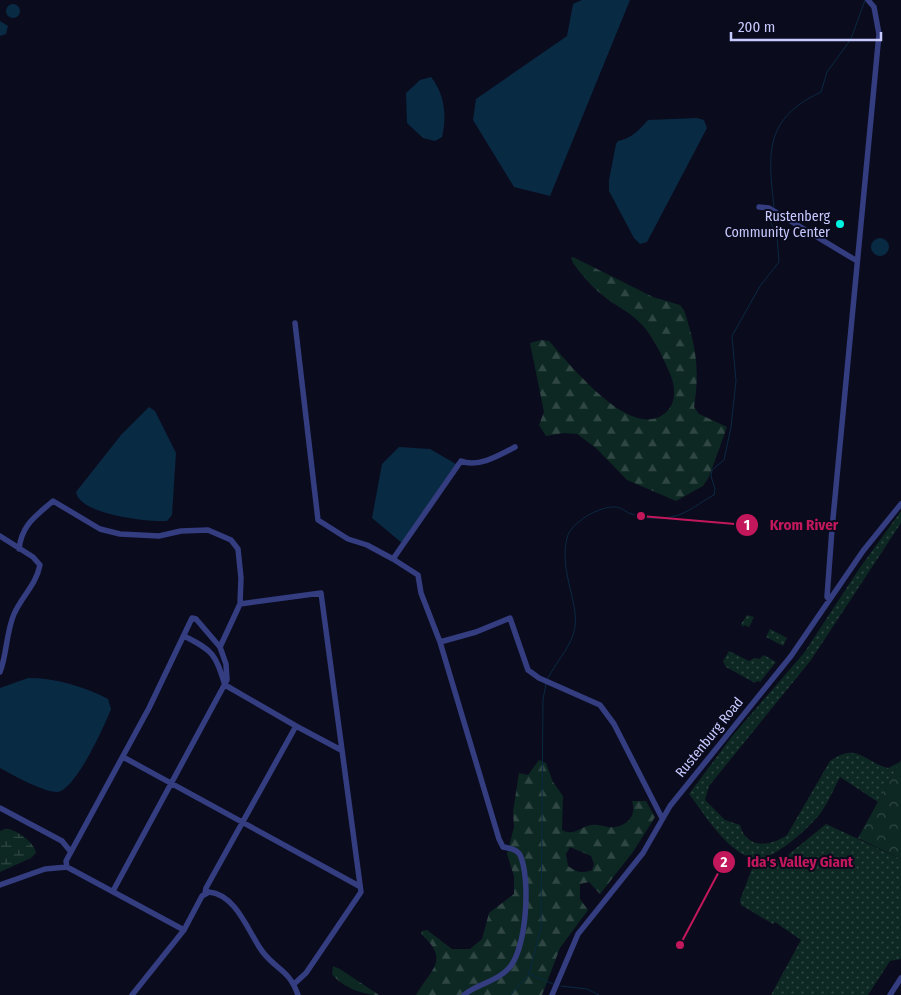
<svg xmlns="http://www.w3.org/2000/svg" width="901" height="995" font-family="'Fira Sans Condensed',sans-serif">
  <defs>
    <pattern id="grass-dots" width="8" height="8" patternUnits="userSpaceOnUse" patternTransform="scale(1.25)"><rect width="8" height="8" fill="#0d2822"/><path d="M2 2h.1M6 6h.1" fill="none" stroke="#2f4643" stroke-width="1.8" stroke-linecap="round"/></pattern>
    <pattern id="forest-firs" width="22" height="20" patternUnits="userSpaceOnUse" patternTransform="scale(1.25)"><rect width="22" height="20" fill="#0d2822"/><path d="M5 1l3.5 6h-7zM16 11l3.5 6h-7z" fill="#2f4643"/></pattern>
    <pattern id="wetland-marsh" width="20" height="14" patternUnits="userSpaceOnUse" patternTransform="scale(1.25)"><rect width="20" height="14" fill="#0d2822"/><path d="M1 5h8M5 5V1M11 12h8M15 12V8" fill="none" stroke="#2f4643"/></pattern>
    <pattern id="park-crowns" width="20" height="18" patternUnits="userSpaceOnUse" patternTransform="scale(1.25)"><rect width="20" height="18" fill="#0d2822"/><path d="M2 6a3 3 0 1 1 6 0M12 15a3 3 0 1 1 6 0" fill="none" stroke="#2f4643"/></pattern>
  </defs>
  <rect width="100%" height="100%" fill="#0b0b1e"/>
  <!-- grass -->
  <path fill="url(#grass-dots)" d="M901 511V523L811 660 709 786 705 800 725 820 740 825C746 849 770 847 787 835L830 761C858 742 862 761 888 768L900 762 878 802 840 777C834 788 829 801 822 811 813 825 771 863 754 859 726 851 706 816 689 794L733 735 804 653 859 569Z
    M747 615 754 617 749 627 744 625 743 627 741 624Z
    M770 629 787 638 783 646 766 637Z
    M729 651 749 661 754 658 759 659 764 655 776 662 760 682 757 681 755 683 726 667 723 661Z
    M826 824 901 859V959L890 961 868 995H771L801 940 775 922 773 924 741 905 740 900 753 866 783 859Z"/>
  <!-- forest -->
  <path fill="url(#forest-firs)" fill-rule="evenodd" d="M573 257 653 297 680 305 684 310C696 347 700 368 694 407L699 414 727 427 709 477 703 486 676 501 627 480 596 448 577 434 564 433 546 436 539 425 544 412 530 343 541 340 549 341C569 363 636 449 669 409 676 400 675 387 671 376 664 359 652 333 638 321 627 310 612 304 601 294 590 285 581 274 573 263L571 258Z
    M539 760 546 763 553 782 563 796 562 830C575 837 580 826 592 825 597 824 602 826 608 827 623 829 638 818 632 801H646L655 817 633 852 600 894 589 882 580 884V899L588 910 560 948 542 995H416C432 968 450 960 421 934L422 931 427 930 452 949H470L482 939 489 913 514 894V876L507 854 514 827 513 812 519 773 528 775ZM570 847 591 856 594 864 592 870C582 874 576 872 568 866L566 854Z
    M333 966 340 969 379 995C363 995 342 987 332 974Z"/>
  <!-- wetland -->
  <path fill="url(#wetland-marsh)" d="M6 829C16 829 35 843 36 853L31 858 0 872V831Z"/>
  <!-- park -->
  <path fill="url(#park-crowns)" d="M901 760V859L858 838Z"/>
  <!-- water -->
  <path fill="#092a43" d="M582 0H630L550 196 514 187 473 120 476 99 567 36 573 4Z
    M6 11a7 7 0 1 1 14 0a7 7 0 1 1-14 0Z
    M0 21 8 26 6 34 0 36Z
    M431 77C445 94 447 117 442 137L435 141 423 138 407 123 406 93 420 80Z
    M697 118 704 120 707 128 647 242 640 244 634 238 609 191V180L616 144 618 141C632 138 638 131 648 120Z
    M871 247a9 9 0 1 1 18 0a9 9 0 1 1-18 0Z
    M149 407 155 411 176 453 172 515 167 521C148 522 80 515 76 492L121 435Z
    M399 447 430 449 456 464 402 543 372 518 382 464Z
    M28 678C56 678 83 686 108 699L111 709C105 725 75 791 57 792 43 792 13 775 0 768V688Z"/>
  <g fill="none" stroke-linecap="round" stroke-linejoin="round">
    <!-- stream -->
    <path stroke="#092a43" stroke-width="1" d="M774 207C768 152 764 119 821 92L827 72 851 39 865 0
      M548 678C555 664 568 650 573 635 583 607 558 574 567 538 570 523 599 506 615 507 620 507 625 511 629 513 641 518 658 520 671 517 688 514 700 502 714 495L715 489 711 476 712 470 724 460 731 427 736 381 732 336 760 286 779 262 777 236 771 223 773 213
      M529 974 553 984
      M561 986 587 989 599 995
      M511 995 529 974 541 927 543 699 546 684"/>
    <!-- minor -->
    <path stroke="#333d80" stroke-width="5.5" d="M759 207 769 208 857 261
      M295 323 318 520 348 539 367 545 393 559 461 461C478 468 500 455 515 447
      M0 536 33 557 40 565C36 585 22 596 14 614 6 633 7 654 0 672
      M19 549C22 524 36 516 53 501L100 529 120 534 159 536 181 531 208 530 231 540 238 549 241 578 240 604 321 593 361 892 306 973 294 984
      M393 559 418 575 421 593 440 642 476 632 510 618 528 670 539 678 600 705 614 724 662 818
      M829 599 827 597 832 529 879 34 874 7 868 0
      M184 636C214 651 215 654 225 685L296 726 206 888 205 893
      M440 642 499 839 503 847C508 848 517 849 520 855 531 878 527 953 507 970 496 982 476 984 464 995
      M220 647 240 604
      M296 726 341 750
      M123 757 359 886
      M0 808 62 841 71 852
      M0 885 45 869 67 867
      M113 891 227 680 226 664 220 647 196 619 192 618 149 708 66 861 67 867 184 930 202 896 209 892C237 895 248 932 262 951 276 970 289 969 298 995
      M132 995 184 930
      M552 995 578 934 643 853 670 806 791 656 863 551 901 504
      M890 995 901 978"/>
  </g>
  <!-- markers -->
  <circle fill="#00f2e1" stroke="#0b0b1e" stroke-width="2" cx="840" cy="224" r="5"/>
  <g text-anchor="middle" stroke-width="4" stroke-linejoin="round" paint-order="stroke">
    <!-- poi labels -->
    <g font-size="14" fill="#c7caff" stroke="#0b0b1e" text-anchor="end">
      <text x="830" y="221">Rustenberg<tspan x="830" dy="16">Community Center</tspan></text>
    </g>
    <!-- street labels -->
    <g font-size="14" fill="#c7caff" stroke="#0b0b1e">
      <text transform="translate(709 737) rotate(-51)" y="5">Rustenburg Road</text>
    </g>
  </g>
  <!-- callouts -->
  <path fill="none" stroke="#c2185b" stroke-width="2" d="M641 516L747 525M680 945L724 862"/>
  <g fill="#c2185b" stroke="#0b0b1e" stroke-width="2">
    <circle cx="641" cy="516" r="5"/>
    <circle cx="680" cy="945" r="5"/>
    <circle cx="747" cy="525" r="12"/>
    <circle cx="724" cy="862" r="12"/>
  </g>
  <g font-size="15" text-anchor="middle" font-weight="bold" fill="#fff">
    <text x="747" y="530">1</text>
    <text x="724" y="867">2</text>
  </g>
  <g font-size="15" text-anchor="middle" font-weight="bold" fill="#c2185b" stroke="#0b0b1e" stroke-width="4" stroke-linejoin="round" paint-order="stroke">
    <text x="804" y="530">Krom River</text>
    <text x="800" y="867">Ida's Valley Giant</text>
  </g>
  <!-- scale -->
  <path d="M731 32v8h150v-8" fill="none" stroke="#c7caff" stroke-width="2.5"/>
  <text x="738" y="32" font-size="15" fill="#c7caff" stroke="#0b0b1e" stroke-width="4" paint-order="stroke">200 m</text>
</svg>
